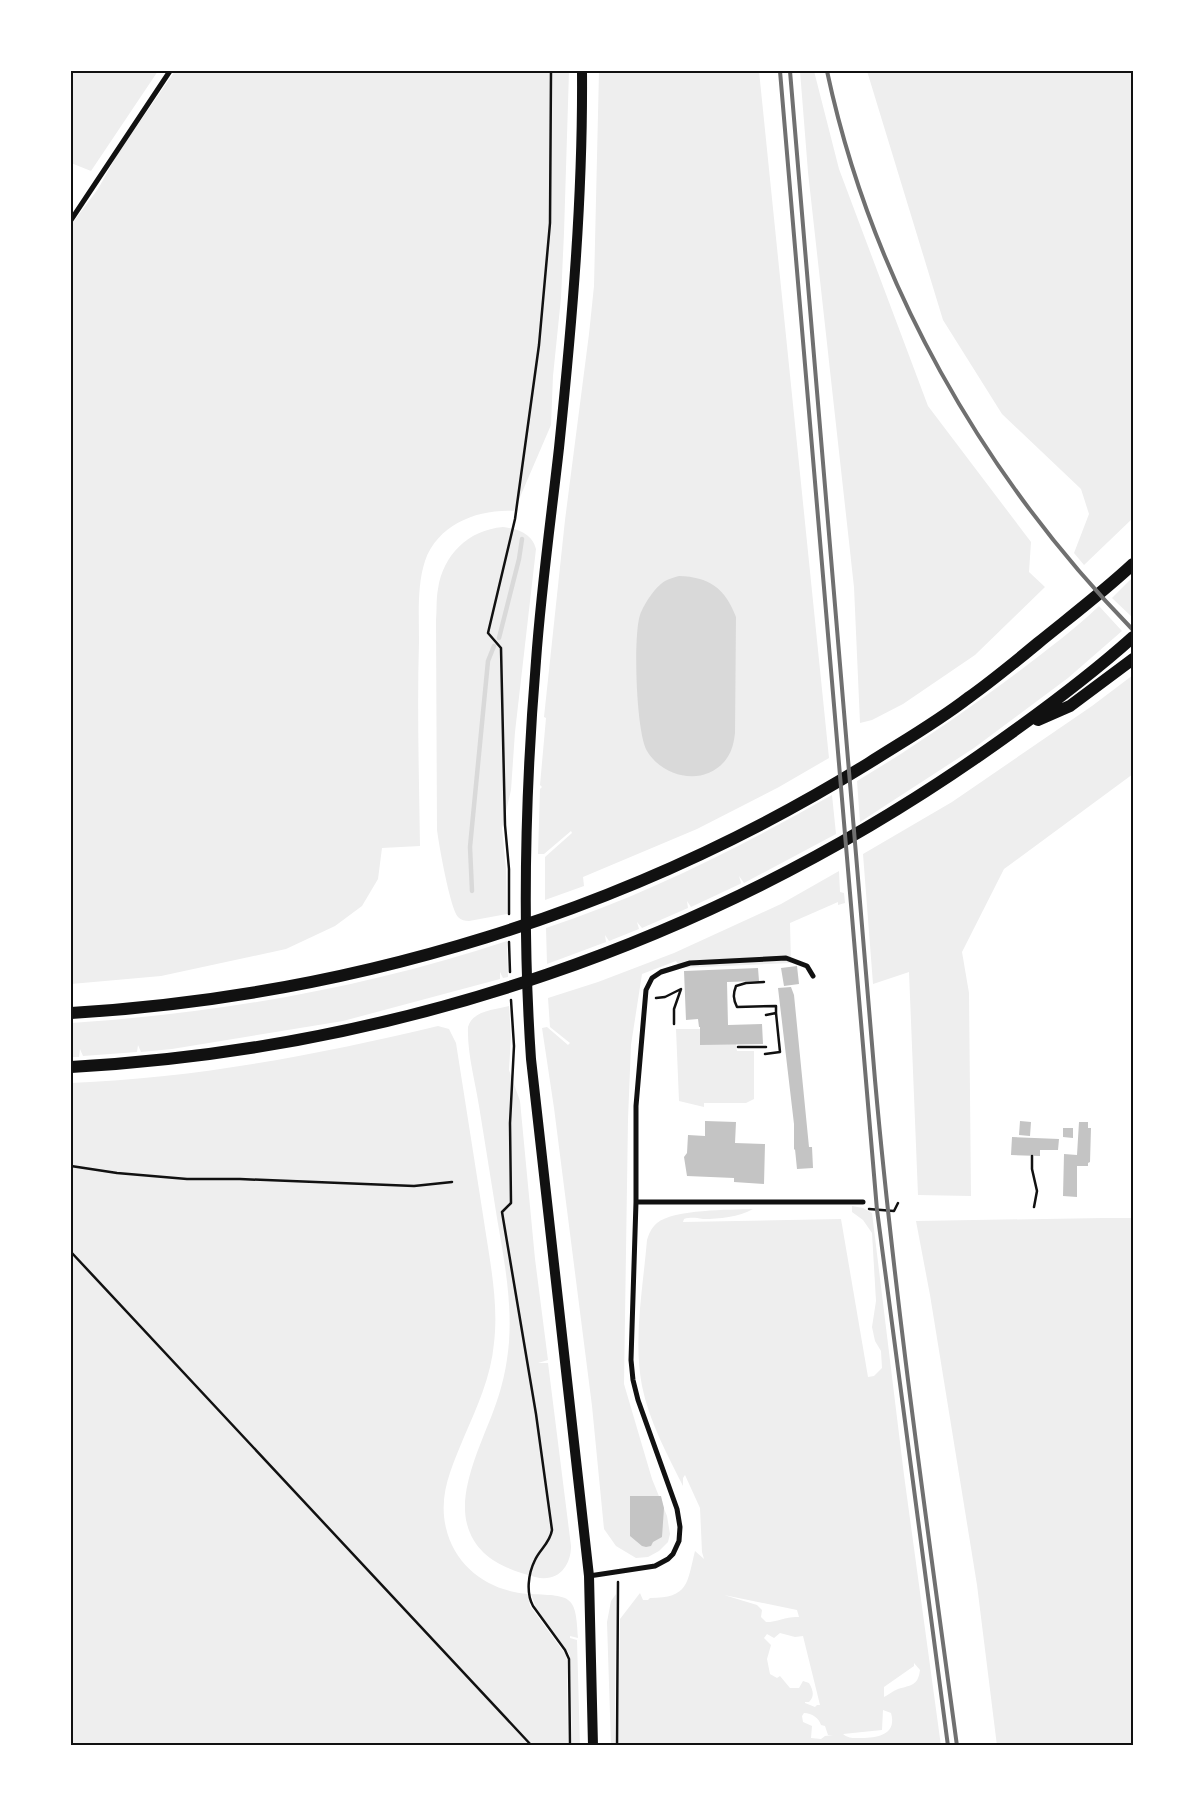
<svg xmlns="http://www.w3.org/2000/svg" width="1204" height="1817" font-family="Poppins,sans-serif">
  <rect width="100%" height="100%" fill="#fff"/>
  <!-- green -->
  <path fill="#eee" fill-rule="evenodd" d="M71 71H158L91 171 71 163Z
    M175 71H569L564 233 561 298 553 376 551 425 514 511C478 509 438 524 425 561 417 585 419 616 419 641 417 709 419 777 420 846L382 848 378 879 362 906 335 926 286 949 161 976 71 984V225L98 189 118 153Z
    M599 71H759L829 758 779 787 697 829 583 877 584 886 545 900V857L572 833 571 831 544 854H538L540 789 542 787 540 785 546 718 544 717 565 520 589 334 594 286Z
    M800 71H814L839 169 928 406 1031 542 1029 572 1045 587 975 655 903 704 872 720 860 723 854 587 808 172Z
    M867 71H1133V518L1084 565 1074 553 1089 514 1081 489 1002 414 943 320Z
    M503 527C517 529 532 533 536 549L515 732 511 790 502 828 506 869 507 914 469 921C465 921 461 920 458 917 450 908 439 845 437 830L436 620C437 610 436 599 438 589 443 555 468 530 503 527Z
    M1133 577V618L1112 598Z
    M1099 606 1122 631 1068 678 974 748 860 822 857 781C914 747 969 709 1022 669 1048 649 1075 629 1099 606Z
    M1133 675V774L1004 869 962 952 969 993 971 1196 918 1195 909 972 873 984 863 854 952 802 1092 706Z
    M832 795 836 834 744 883 739 876 741 883 740 884 691 907 687 901 688 908 642 928 637 922 639 929 609 941 605 935 606 942 547 964 546 928C646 895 741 847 832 795Z
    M839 871 840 892 844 893 845 903 838 905V902L790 923 791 963 680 968 676 961 642 974 631 1045 628 1119 624 1384 652 1479 667 1516 670 1534 668 1542 659 1551 648 1557 636 1558 616 1546 604 1529 592 1406 554 1108 542 1028 547 1027 568 1045 570 1043 550 1027 548 998 598 982 674 953 781 904Z
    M507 941 508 977 503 978 500 972V979L343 1021 172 1049 141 1052 138 1045 137 1052 83 1056 80 1049 79 1057H71V1023C220 1013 365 988 507 941Z
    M509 1006 511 1036 509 1070 520 1101 535 1259 548 1360 538 1363H548L571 1546C571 1567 557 1583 535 1577 506 1569 476 1558 467 1524 458 1490 481 1444 493 1412 502 1389 507 1366 509 1342 512 1300 504 1259 497 1218 491 1180 485 1143 479 1106 475 1080 467 1053 468 1027 473 1010 495 1010 509 1006Z
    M438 1026 449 1029 456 1043C465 1100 474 1158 483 1215 489 1257 499 1301 494 1343 491 1377 477 1407 464 1437 452 1467 438 1494 446 1528 455 1567 489 1591 528 1594L530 1606 566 1655 567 1662 568 1746H71V1083C197 1078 316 1055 438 1026Z
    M676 1029H700V1044H736L737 1051H754V1099L746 1103H704V1107L679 1101Z
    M852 1206 863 1208 872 1213 904 1475 941 1746H618L620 1619 640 1593 643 1600H648L650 1598C689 1598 687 1583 695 1551L704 1559 702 1552 700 1508 685 1475 683 1478V1486C667 1454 649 1421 642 1386 633 1339 643 1288 647 1240 649 1234 651 1228 657 1223 674 1209 730 1210 753 1209 739 1217 719 1219 703 1219 696 1218 691 1217 684 1219L683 1222 841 1219 868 1377 874 1376 882 1368 881 1351 875 1341 872 1327 876 1301 872 1233 863 1220 852 1212ZM724 1595 797 1610 799 1617C787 1616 778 1622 766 1622L761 1617 762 1610 757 1605ZM780 1633 795 1637 803 1636 820 1705H817L815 1707 805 1703V1702H809C815 1696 813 1690 809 1683L803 1681 799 1688H790L780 1676 777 1678 770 1674 767 1659 771 1645 764 1638 767 1634 774 1638ZM914 1663 920 1670C918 1686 911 1685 898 1689 893 1691 888 1695 884 1697V1687L914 1666ZM883 1710 891 1713C897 1734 879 1738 862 1738 855 1738 849 1739 843 1734L882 1730ZM804 1713C812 1713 819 1718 821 1725L825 1726 828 1735H833L825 1736 821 1739 811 1738 812 1726 803 1722 802 1716Z
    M1103 1218H1133V1746H997L977 1585 930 1295 916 1221Z
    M531 1594C572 1596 576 1595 578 1638L570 1636V1638L577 1640 580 1746H572L570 1655 536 1608Z
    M616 1594 615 1746H611L607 1622 611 1601Z"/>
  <!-- water -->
  <path fill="#d9d9d9" d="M679 576C709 577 725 588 736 617L735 733C734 742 732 751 727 758 707 787 664 779 647 751 636 732 633 636 640 615 644 604 655 587 665 581 669 579 674 577 679 576Z"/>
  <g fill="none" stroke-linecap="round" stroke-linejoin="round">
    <!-- stream -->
    <path stroke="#d9d9d9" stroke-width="4.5" d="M499 638 519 559 522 539
      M472 891 470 847 488 661 494 646"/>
  </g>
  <!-- building -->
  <path fill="#c4c4c4" d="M797 966 799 984 784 986 781 968Z
    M758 968 759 981 727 982 728 1025 762 1024 763 1044 700 1045V1027H699L698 1019 686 1020 684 971Z
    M791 987 794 995 809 1147H812L813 1168 797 1169 795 1149 794 1150V1124L778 988Z
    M705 1121 736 1122 735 1143 765 1144 764 1184 734 1182V1178L687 1176 684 1157 687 1153 688 1135 705 1136Z
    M1020 1121 1031 1122 1030 1136 1019 1135Z
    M1079 1122H1088V1128H1091L1090 1162 1088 1163V1166H1077V1197L1063 1196 1064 1154 1077 1155Z
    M1063 1128H1073V1138L1063 1137Z
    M1012 1137 1059 1139 1058 1150H1040V1156L1011 1155Z
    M630 1496H661L664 1508 662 1537 653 1542 651 1546 646 1547 642 1546 630 1536Z"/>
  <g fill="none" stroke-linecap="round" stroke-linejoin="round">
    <!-- path -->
    <path stroke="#111" stroke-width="2.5" d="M509 914V869L505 825 501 648 488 633 515 519 539 345 550 223 551 71
      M509 942 510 972
      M764 982 746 983 736 986C733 994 733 999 737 1007L776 1006V1013
      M656 998 665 997 681 989 674 1009V1024
      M511 1000 514 1046 510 1123 511 1203 502 1212 536 1414 552 1530C550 1543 540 1549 535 1560 528 1574 526 1593 533 1606L565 1650 569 1659 570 1746
      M738 1047H766
      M765 1054 780 1052 776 1013 766 1015
      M1032 1156V1169L1037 1191 1034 1207
      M71 1166 117 1173 187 1179H240L414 1186 452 1182
      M869 1209 894 1211 898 1203
      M71 1252 532 1746
      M617 1746 618 1582"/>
    <!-- minor -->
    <path stroke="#111" stroke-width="5" d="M71 220 170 71
      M636 1202H863
      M589 1576 655 1566 668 1559 673 1554 679 1541 680 1527 677 1509 638 1400 633 1380 631 1360 636 1202V1106L646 990 652 978 661 972 690 963 786 958 807 966 813 976"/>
    <!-- primary -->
    <path stroke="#111" stroke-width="10" d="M582 71C583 197 572 323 559 448 551 519 541 590 536 661 525 794 522 926 531 1059L589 1576 593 1746"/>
    <!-- motorway -->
    <path stroke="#111" stroke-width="12" d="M1038 720 1070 706 1133 659
      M71 1013C353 996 629 912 869 763 902 742 937 722 968 698 992 681 1015 662 1038 643 1070 617 1103 592 1133 564
      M71 1067C398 1049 711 942 980 755 1033 718 1085 680 1133 637"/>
    <!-- rail -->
    <path stroke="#707070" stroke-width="4" d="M780 71 877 1210 948 1746
      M790 71 875 1080C895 1303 927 1524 957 1746
      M827 71C872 282 983 476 1133 630"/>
  </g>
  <!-- border -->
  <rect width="1204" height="1817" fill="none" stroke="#ffffff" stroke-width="145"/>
  <rect x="72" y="72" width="1060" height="1672" fill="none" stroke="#111" stroke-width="2"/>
</svg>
